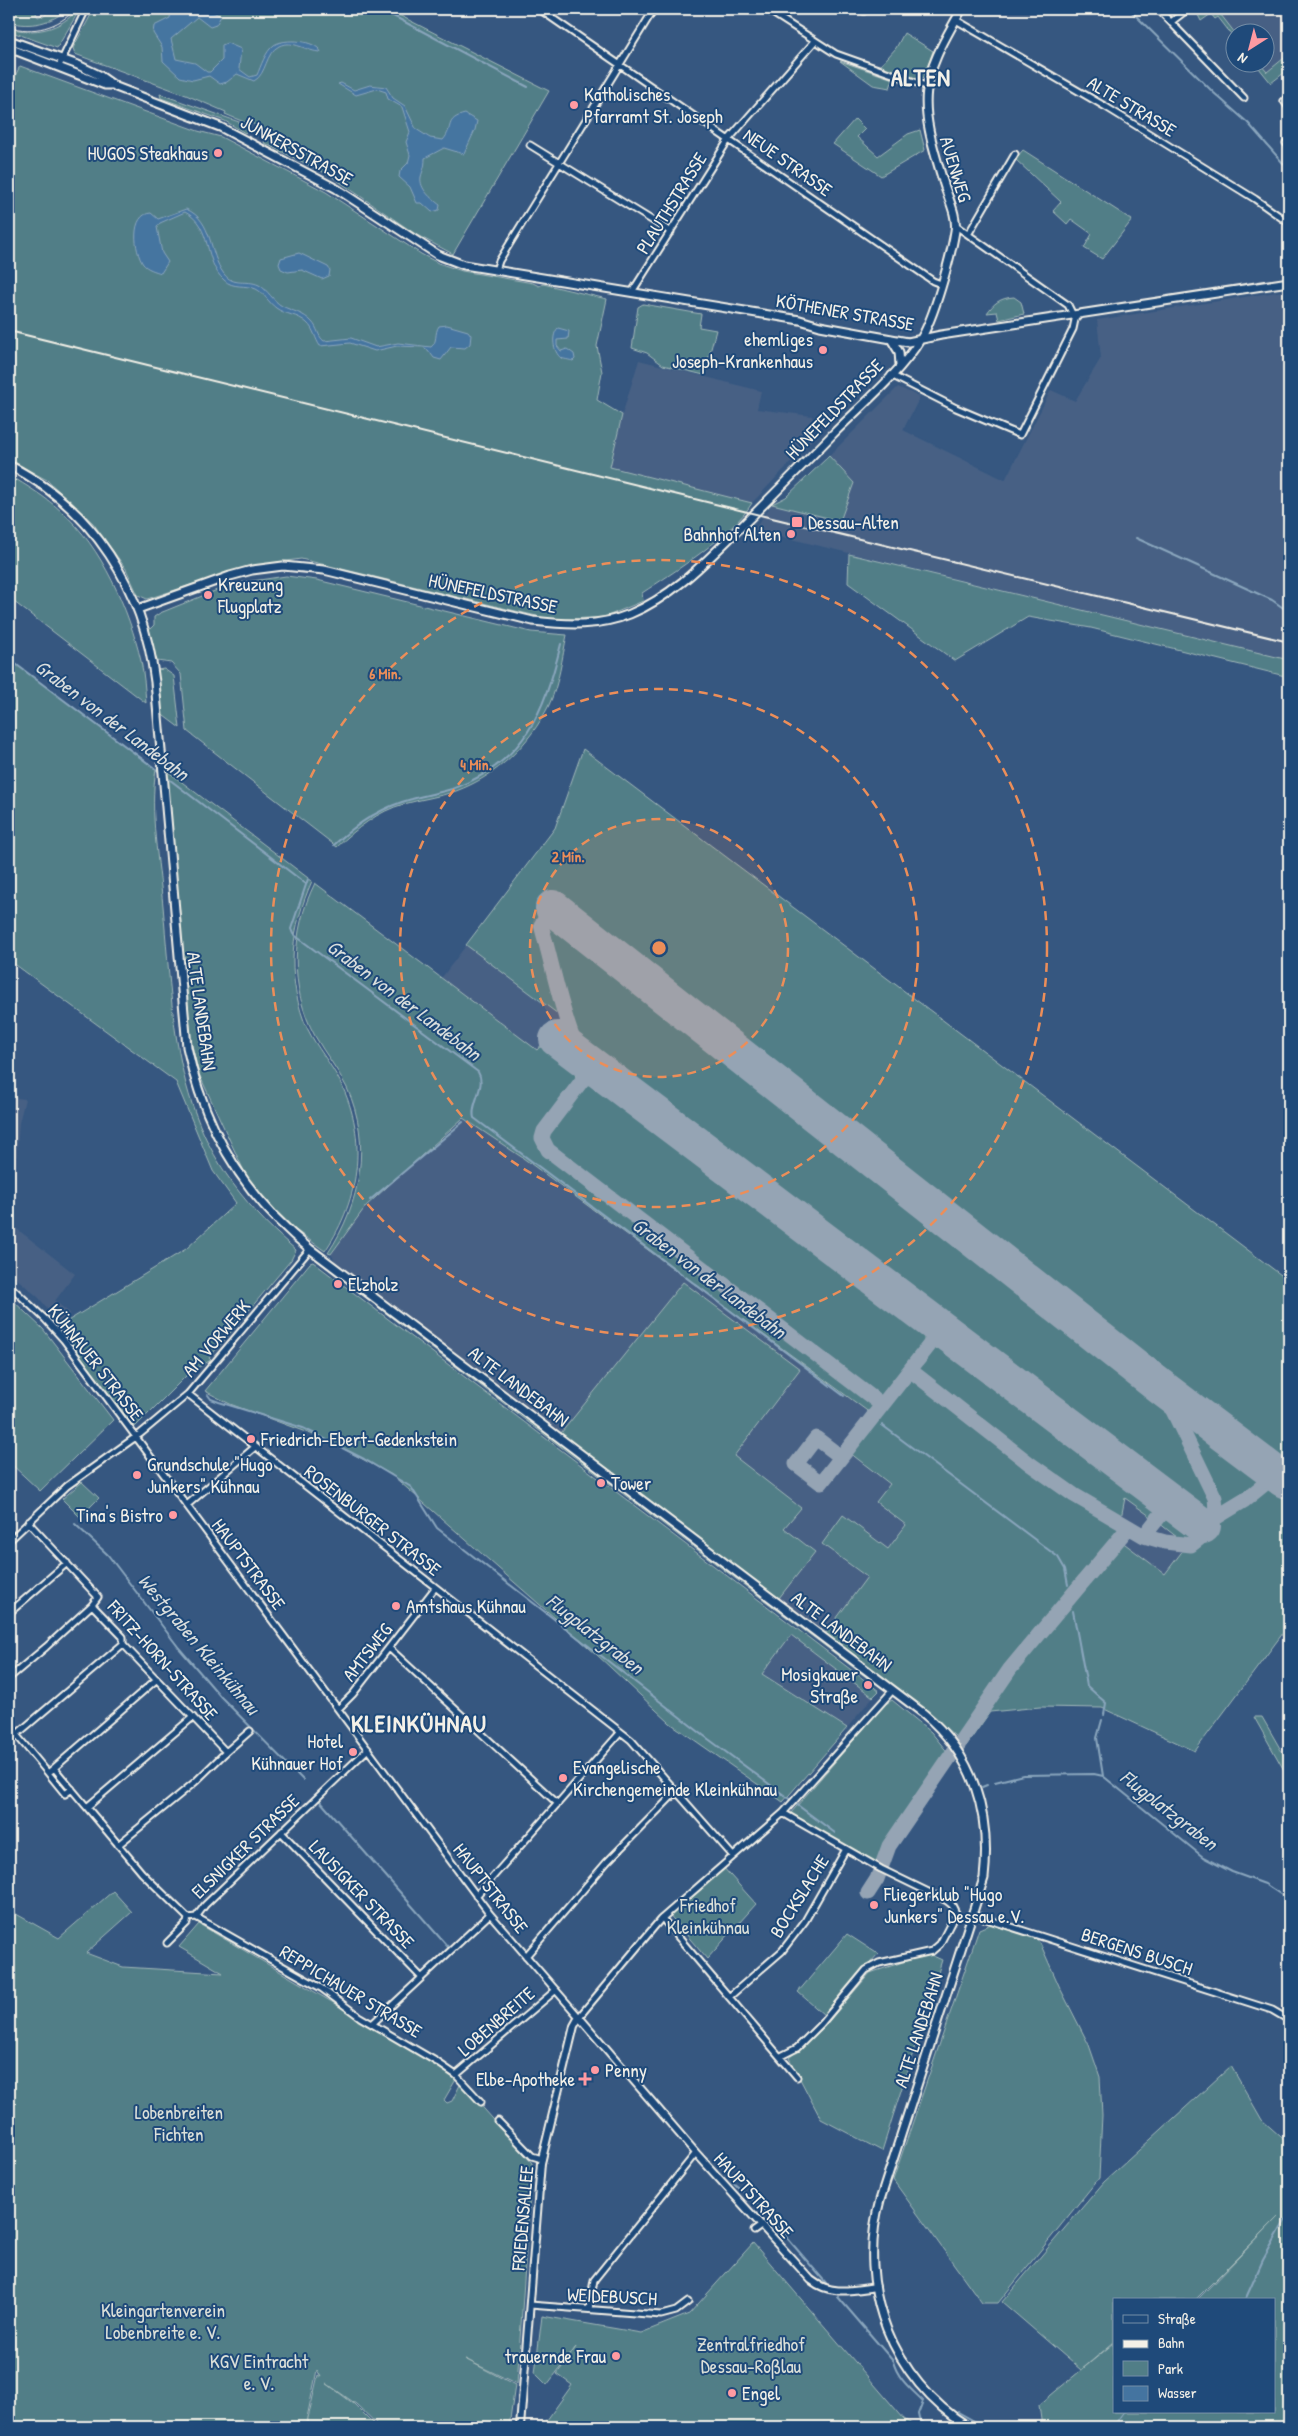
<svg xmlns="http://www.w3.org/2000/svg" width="1298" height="2436" font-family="'Patrick Hand',sans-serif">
  <rect width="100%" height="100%" fill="#365780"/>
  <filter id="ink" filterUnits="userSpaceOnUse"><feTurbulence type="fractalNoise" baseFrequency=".02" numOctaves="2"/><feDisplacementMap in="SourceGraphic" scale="10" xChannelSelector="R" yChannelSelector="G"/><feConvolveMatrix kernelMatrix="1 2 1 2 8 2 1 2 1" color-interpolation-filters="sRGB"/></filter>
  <g filter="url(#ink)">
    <!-- built -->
    <path fill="#466084" d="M1229 9H1289V54L1267 72 1259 63 1266 62V32L1235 33 1221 15Z
      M1289 290V660L754 530 772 504 840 521 854 483 829 456 898 387 920 397 903 430 1005 480 1051 390 1075 401 1101 358 1097 320Z
      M639 360 761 391 757 409 812 416 815 437 752 503 610 467 622 415Z
      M583 749 1289 1281V1625L1193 1747 1103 1708 1040 1707 990 1712 963 1751 945 1726 926 1710 340 1269 331 1254 366 1206 463 1118 474 1078 405 1026 555 828Z
      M9 1097 25 1099 19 1123 12 1225 75 1274 55 1301 70 1313 61 1325 39 1298 9 1272Z
      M791 1635 873 1697 847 1728 762 1674Z"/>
    <!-- green -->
    <path fill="#517e87" stroke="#a2b8b8" d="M9 9H34L38 17 42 15 43 17 52 9 55 11 57 9H68C51 23 31 28 9 22Z
      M78 9H80L57 48 9 31V28C35 35 60 30 78 9Z
      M94 9H387L549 91 453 254 417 235 331 176 264 143 267 136 253 130 256 126 252 123 249 127 244 122 225 114 226 112 186 95 75 54 73 48Z
      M1195 9H1229L1221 15 1235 33V39L1218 17 1215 19 1211 14 1201 21Z
      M904 33 933 51 924 77 915 81 880 66 896 48Z
      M1289 54V69L1271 83 1255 63H1259L1267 72Z
      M840 61 893 79 890 88 873 85Z
      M20 66 198 131 221 137 326 192 421 254 438 263 462 271 533 283 539 286 543 284 607 299 597 346 602 372 597 400 622 415 610 467 752 503C733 535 674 572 642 593L643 601 605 617 553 620 301 559 250 566 147 599 138 595 126 569 93 523 47 480 9 460V88Z
      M160 94 239 122 248 130 245 133 225 121 161 98Z
      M855 119 865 129 857 137 878 156 908 134 920 130 925 150 881 176 833 144Z
      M1023 150 1132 220 1102 259 1084 248 1092 234 1071 219 1067 224 1053 211 1061 202 1015 159Z
      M1014 297 1021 302 1024 314 999 320 997 312 987 313C994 303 1000 298 1014 297Z
      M643 304 701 314 699 327 716 330 704 375 663 365 647 353 632 348 638 307Z
      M829 456 854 483 840 521 772 504 786 497Z
      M9 475C27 486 46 497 62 512 102 547 129 610 141 661 144 675 145 689 146 703L9 598Z
      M849 554 1289 660V677L1091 628 1028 617 955 661 848 583Z
      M286 576 317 580 531 632 567 635C562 658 559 684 549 705 530 744 497 776 456 791 439 797 421 799 404 804 378 811 356 829 337 847L187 731 181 674 171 663 157 661 149 630 154 625V617L160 613 232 584Z
      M9 659 156 769C149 813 159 862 163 906 176 1052 175 1148 296 1250L291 1260 209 1358 211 1360 190 1372 135 1427 79 1354 61 1325 186 1249 236 1203 213 1171 176 1082 9 960Z
      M164 669 174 676 180 728 160 713 157 670Z
      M583 749 1289 1281V1625L1195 1751 1102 1708 1040 1707 990 1712 966 1746 926 1710 825 1634 867 1577 822 1544 843 1515 888 1549 906 1525 876 1502 890 1484 850 1453 931 1349 948 1347 1159 1506 1160 1512 1154 1519 1125 1498 1117 1538 1165 1574 1187 1545 1159 1523 1164 1515 1170 1514 1197 1535 1209 1519 573 1039 556 1026 562 1017 466 945 555 828Z
      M166 770 312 881C291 929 286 971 304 1021 312 1041 326 1057 337 1076 369 1134 361 1198 325 1251L287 1224 250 1184 199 1074 189 1033Z
      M315 883 537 1050 544 1042 574 1065 576 1079 584 1085 600 1084 924 1328V1343L870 1413 523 1158 463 1118 366 1206 331 1254 328 1253C361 1203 372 1143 347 1088 338 1069 325 1054 315 1036 289 988 291 931 315 883Z
      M315 1259 319 1260 508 1403 506 1405Z
      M313 1262 879 1691 873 1697 791 1635 762 1674 847 1728 783 1802 670 1723 596 1654 392 1475 327 1440 230 1404 205 1391 310 1263Z
      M683 1282 800 1369 734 1456 801 1508 784 1528 815 1552 779 1598 561 1433Z
      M9 1297 43 1329 113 1420 40 1491 9 1462Z
      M510 1404 871 1677 870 1680 508 1407Z
      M82 1482 99 1498 80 1517 62 1499Z
      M892 1700 931 1732 949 1754 894 1830 876 1862 790 1814 884 1705Z
      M1254 1717H1262L1289 1764V1779Z
      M722 1866 756 1904 707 1959 668 1913Z
      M113 1891 132 1912 86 1953 123 1967 223 1973 179 1947 199 1924 458 2076 444 2100 447 2103 452 2101 461 2083 532 2163 517 2384 465 2359 515 2385 509 2427H380L356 2404 326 2383 354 2404 377 2427H306L318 2375 321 2377 317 2370 305 2427H9V1910L59 1938Z
      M991 1924 1032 1936 1040 1943 1060 1988 1089 2045 1100 2077 1102 2115 1099 2178 998 2303H982L893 2180 979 1929Z
      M847 1934 878 1954 824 2015 798 1992Z
      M931 1955 942 1960 882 2151 821 2119 789 2058 824 2027 870 1973 918 1957Z
      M1231 2066 1262 2120 1289 2144V2427H1042L1039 2405 1114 2343V2412H1274V2300H1197L1278 2217 1195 2300H1114V2342L1081 2370 1002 2302 1104 2182Z
      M753 2243 904 2419 916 2427H542L572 2385 557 2374 576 2347 547 2385 535 2373 542 2316 641 2333 689 2314Z"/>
    <!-- water -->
    <path fill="#4474a0" stroke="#8aa6bd" d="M171 9H207L221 16 216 25 210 27 197 17 171 39 176 59 195 63 207 72H210L222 60V45L227 43 241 49 239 69 250 77 257 75C261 66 265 52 274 45 284 38 316 40 321 52 307 52 293 39 279 46 265 53 267 74 254 81L237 74 227 82 220 84 209 76 193 80 180 77 163 61 162 47 153 33 154 26 170 18Z
      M341 83 354 90 370 85 386 87 393 98 405 106 416 129 430 138 443 140C454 128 444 119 465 114L477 121 475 130 464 154 444 148 425 158C425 168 423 169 421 177 419 189 432 199 440 205L439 210 432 212 422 203H417L410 187 399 177 400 171 408 163 410 155 406 142 410 132 402 107 388 99 386 92 377 89 356 95 338 84Z
      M186 209C214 221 208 253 224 274 234 287 246 279 259 285 268 290 273 301 282 306 292 311 304 313 312 322 318 328 318 337 324 341L351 338 376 347 398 343 431 347C438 342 434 333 439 326L447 325 468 331 471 335 470 344 465 348 451 347 441 360 434 358 428 350 423 347 397 346 375 351 350 343 320 346C315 339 314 329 307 323 298 314 285 315 276 308 269 303 264 293 256 289 245 284 233 289 224 280 203 262 213 226 185 212L160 223 157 227 162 253 168 262 161 273C155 271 147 269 143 264 134 251 130 214 151 213L158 219Z
      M299 253 328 267 330 270 329 276 322 279 302 270 288 272 281 269 279 264 281 258Z
      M558 328 569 331 568 339 557 340V346L561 351 567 349 574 354 575 359 573 361C570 360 563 359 561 358 553 352 551 335 558 328Z"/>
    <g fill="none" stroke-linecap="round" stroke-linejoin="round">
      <!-- stream -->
      <path stroke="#8aa6bd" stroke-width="2" d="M380 9 528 87
        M1129 9 1214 93 1248 123 1289 170
        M1136 538 1272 600 1289 612
        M9 659 161 773
        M165 776 306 884
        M334 845C357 823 381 807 412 799 425 795 439 793 452 789 525 763 544 712 561 644
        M308 879 291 929 293 934 478 1072C487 1086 470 1103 474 1118L844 1396
        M370 1200 463 1122
        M208 1395 211 1399 219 1402 303 1428 364 1459 411 1487 437 1528 703 1735 835 1833
        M882 1425 1058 1557 1065 1569 1068 1585
        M75 1524 108 1555 179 1648 221 1697 303 1780
        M1073 1611 1087 1686 1106 1703 1104 1715
        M1102 1720 1097 1738 1103 1776
        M995 1782 1023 1775 1094 1774 1103 1776 1203 1857 1232 1872 1265 1884 1289 1900
        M982 1787 987 1785
        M320 1801 448 1947
        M732 2182 757 2203 826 2283
        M838 2297 893 2361C897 2378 911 2389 923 2401L918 2414 919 2419 929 2427
        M1245 2300 1263 2260 1289 2214
        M958 2412 985 2427
        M1113 2427 1124 2412"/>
      <!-- taxiway -->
      <path stroke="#95a4b4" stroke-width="15" d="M553 908 541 925C552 963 559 1002 573 1039L568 1047
        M593 1066 544 1131 542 1138 548 1150 882 1405
        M910 1370 1030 1464 1074 1495 1144 1536 1171 1502
        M841 1457 816 1438 796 1464 821 1483 942 1329
        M1217 1517 1245 1500 1277 1474
        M1144 1536 1165 1542 1191 1545C1210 1532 1218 1521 1215 1498L1162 1388
        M868 1893 877 1879 889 1846 1010 1669 1129 1527"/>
      <!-- runway -->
      <path stroke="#95a4b4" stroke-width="36" d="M553 908 1162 1388 1284 1480
        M557 1039 1203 1526"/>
      <defs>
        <path id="minor" d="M539 9 933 281 941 284
          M766 9 836 54 926 86
          M862 9 864 11
          M1158 9 1244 98
          M956 20 1106 107 1255 199 1289 223
          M1171 22 1188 9
          M59 66 86 9
          M1289 97 1284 101 1289 108
          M1286 143 1289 146
          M530 145 671 232
          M956 226 1068 305 1073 315
          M969 233 1015 154
          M496 270 499 261 654 9
          M632 292 729 139 815 41
          M891 375 956 408 1020 435 1073 329 1076 315
          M9 1285 45 1319 64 1340 490 1914 579 2017 660 1920 783 1813 893 1690
          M188 1394 631 1740 733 1856
          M187 1505 255 1447
          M28 1522 98 1597 92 1605 123 1637V1644L226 1752 195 1782 118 1845
          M9 1541 67 1486 140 1434 188 1394 310 1249
          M9 1613 67 1563
          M389 1648 558 1804
          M9 1678 46 1647 92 1605
          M338 1709 353 1694 435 1588
          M9 1726 48 1773 54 1768 142 1873 188 1918
          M16 1735 123 1644
          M226 1752 250 1731
          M54 1768 157 1679
          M48 1773 65 1794 72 1789
          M87 1807 193 1717
          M281 1832 421 1977
          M476 1896 620 1733
          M974 1915 1272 2010 1289 2020
          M196 1917 321 1988 360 2017 437 2062 456 2075 481 2102
          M662 1918 797 2077
          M167 1943 187 1923 188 1918 196 1917 205 1905 368 1749
          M526 1956 607 1862 676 1792
          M729 1997 782 1951 805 1921 846 1849
          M372 2024 490 1914
          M781 2056 797 2048 821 2024 866 1970 879 1963 932 1951 940 1944 956 1913 952 1905 947 1901 881 1869 783 1813
          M456 2075 556 1990
          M498 2121 532 2156 542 2159
          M754 2231 761 2226
          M530 2305 661 2315 676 2311 688 2302
          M589 2309 594 2280 696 2153"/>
        <path id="tertiary" d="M520 2427 541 2163 574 2026 579 2017 696 2153 811 2280C831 2296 853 2290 876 2287"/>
        <path id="secondary" d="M9 40 78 65 99 75 116 87 220 127 337 189 438 255 464 265 800 320 820 326 908 342 941 335 1289 282
          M9 48 105 85H112
          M891 339 899 352 900 365
          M9 465C93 508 144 589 155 682L187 1047C204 1128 245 1197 310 1249L923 1713C974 1755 991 1814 984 1878L880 2200C856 2287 892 2380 969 2427
          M138 609 230 576 252 570 283 566 324 570 533 621C567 625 598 627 630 614 675 595 706 561 740 528 771 497 802 466 833 434 860 407 901 372 920 340 934 319 951 256 955 231 958 216 947 196 943 181 918 99 918 84 962 9"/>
      </defs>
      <!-- minor casing -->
      <use href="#minor" stroke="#f4f1e8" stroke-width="9"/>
      <!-- tertiary casing -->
      <use href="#tertiary" stroke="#f4f1e8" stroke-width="10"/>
      <!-- secondary casing -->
      <use href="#secondary" stroke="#f4f1e8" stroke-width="11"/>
      <!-- minor -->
      <use href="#minor" stroke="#1f4a7a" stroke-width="5"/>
      <!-- tertiary -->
      <use href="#tertiary" stroke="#1f4a7a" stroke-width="6"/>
      <!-- secondary -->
      <use href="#secondary" stroke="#1f4a7a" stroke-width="7"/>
      <!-- tram -->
      <path stroke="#f4f1e8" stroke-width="1" d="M9 27C34 34 57 28 76 9"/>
      <!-- rail -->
      <path stroke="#f4f1e8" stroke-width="2" d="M9 331 772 518 1289 642"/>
    </g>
  </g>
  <!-- distance rings -->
  <circle cx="659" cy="948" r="129" fill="#ec8e59" fill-opacity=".12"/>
  <g fill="none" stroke="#ec8e59" stroke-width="2.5" stroke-dasharray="9 6">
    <circle cx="659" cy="948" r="129"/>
    <circle cx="659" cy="948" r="259"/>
    <circle cx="659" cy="948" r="388"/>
  </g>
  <!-- markers -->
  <g fill="#ff9aa2" stroke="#1f4a7a" stroke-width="2">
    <circle cx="574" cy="105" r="5"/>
    <circle cx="218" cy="153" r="5"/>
    <circle cx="823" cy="350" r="5"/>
    <rect x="791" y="516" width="12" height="12" rx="2.5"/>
    <circle cx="791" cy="534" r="5"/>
    <circle cx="208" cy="595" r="5"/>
    <circle cx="338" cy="1284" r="5"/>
    <circle cx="251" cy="1439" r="5"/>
    <circle cx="137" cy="1475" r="5"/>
    <circle cx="601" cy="1483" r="5"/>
    <circle cx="173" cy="1515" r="5"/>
    <circle cx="396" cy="1606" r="5"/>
    <circle cx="868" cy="1685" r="5"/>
    <circle cx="353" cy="1752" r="5"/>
    <circle cx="563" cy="1778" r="5"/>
    <circle cx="874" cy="1905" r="5"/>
    <circle cx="595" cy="2070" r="5"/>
    <path d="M582.5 2071.5h5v5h5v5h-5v5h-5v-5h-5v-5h5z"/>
    <circle cx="616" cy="2356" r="5"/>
    <circle cx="732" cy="2393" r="5"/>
  </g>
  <g text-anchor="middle" stroke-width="4" stroke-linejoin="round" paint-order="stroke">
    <!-- poi labels -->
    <g font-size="19" fill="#f4f1e8" stroke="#1f4a7a" text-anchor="start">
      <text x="584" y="101">Katholisches<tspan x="584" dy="22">Pfarramt St. Joseph</tspan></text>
      <text x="208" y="160" text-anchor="end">HUGOS Steakhaus</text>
      <text x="813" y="346" text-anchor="end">ehemliges<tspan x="813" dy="22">Joseph-Krankenhaus</tspan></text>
      <text x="808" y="529">Dessau-Alten</text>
      <text x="781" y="541" text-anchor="end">Bahnhof Alten</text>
      <text x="218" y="591">Kreuzung<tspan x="218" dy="22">Flugplatz</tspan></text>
      <text x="348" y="1291">Elzholz</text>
      <text x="261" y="1446">Friedrich-Ebert-Gedenkstein</text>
      <text x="147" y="1471">Grundschule "Hugo<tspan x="147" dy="22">Junkers" Kühnau</tspan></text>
      <text x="611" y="1490">Tower</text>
      <text x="163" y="1522" text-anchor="end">Tina's Bistro</text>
      <text x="406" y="1613">Amtshaus Kühnau</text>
      <text x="858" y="1681" text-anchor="end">Mosigkauer<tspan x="858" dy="22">Straße</tspan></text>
      <text x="343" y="1748" text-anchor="end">Hotel<tspan x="343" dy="22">Kühnauer Hof</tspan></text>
      <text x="573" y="1774">Evangelische<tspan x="573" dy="22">Kirchengemeinde Kleinkühnau</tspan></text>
      <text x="884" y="1901">Fliegerklub "Hugo<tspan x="884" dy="22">Junkers" Dessau e.V.</tspan></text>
      <text x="605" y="2077">Penny</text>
      <text x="575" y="2086" text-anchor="end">Elbe-Apotheke</text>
      <text x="606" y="2363" text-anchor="end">trauernde Frau</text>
      <text x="742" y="2400">Engel</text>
    </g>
    <!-- street labels -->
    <g font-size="19" fill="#f4f1e8" stroke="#1f4a7a">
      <text transform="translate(1132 106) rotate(31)" y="7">ALTE STRASSE</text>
      <text transform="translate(297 150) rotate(29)" y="7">JUNKERSSTRASSE</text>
      <text transform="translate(788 162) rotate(35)" y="7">NEUE STRASSE</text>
      <text transform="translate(956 169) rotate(73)" y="7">AUENWEG</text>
      <text transform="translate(671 203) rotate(-58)" y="7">PLAUTHSTRASSE</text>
      <text transform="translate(845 312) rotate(10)" y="7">KÖTHENER STRASSE</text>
      <text transform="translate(834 409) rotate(-46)" y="7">HÜNEFELDSTRASSE</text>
      <text transform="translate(493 593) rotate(12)" y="7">HÜNEFELDSTRASSE</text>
      <text transform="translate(202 1011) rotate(82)" y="7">ALTE LANDEBAHN</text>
      <text transform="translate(216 1338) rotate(-50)" y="7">AM VORWERK</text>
      <text transform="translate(96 1362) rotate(52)" y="7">KÜHNAUER STRASSE</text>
      <text transform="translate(519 1386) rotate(37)" y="7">ALTE LANDEBAHN</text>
      <text transform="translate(373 1520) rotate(38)" y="7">ROSENBURGER STRASSE</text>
      <text transform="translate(249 1564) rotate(53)" y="7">HAUPTSTRASSE</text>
      <text transform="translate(842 1631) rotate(37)" y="7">ALTE LANDEBAHN</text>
      <text transform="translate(367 1652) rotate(-52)" y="7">AMTSWEG</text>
      <text transform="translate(163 1660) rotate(48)" y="7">FRITZ-HORN-STRASSE</text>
      <text transform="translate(245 1846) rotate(-44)" y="7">ELSNIGKER STRASSE</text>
      <text transform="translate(491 1888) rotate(52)" y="7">HAUPTSTRASSE</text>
      <text transform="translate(362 1894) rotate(46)" y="7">LAUSIGKER STRASSE</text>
      <text transform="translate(799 1896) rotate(-58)" y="7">BOCKSLACHE</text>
      <text transform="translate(1137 1951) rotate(18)" y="7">BERGENS BUSCH</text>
      <text transform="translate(351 1991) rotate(31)" y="7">REPPICHAUER STRASSE</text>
      <text transform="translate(496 2021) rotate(-41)" y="7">LOBENBREITE</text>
      <text transform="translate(918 2030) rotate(-72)" y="7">ALTE LANDEBAHN</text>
      <text transform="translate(754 2195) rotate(48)" y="7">HAUPTSTRASSE</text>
      <text transform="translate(522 2218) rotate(-85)" y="7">FRIEDENSALLEE</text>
      <text transform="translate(612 2296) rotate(3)" y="7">WEIDEBUSCH</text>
    </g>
    <!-- park labels -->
    <g font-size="19" fill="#dce0d9" stroke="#1f4a7a">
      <text x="708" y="1912">Friedhof<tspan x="708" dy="22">Kleinkühnau</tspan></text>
      <text x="179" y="2119">Lobenbreiten<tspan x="179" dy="22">Fichten</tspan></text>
      <text x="163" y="2317">Kleingartenverein<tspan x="163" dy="22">Lobenbreite e. V.</tspan></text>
      <text x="751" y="2351">Zentralfriedhof<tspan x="751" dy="22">Dessau-Roßlau</tspan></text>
      <text x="259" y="2368">KGV Eintracht<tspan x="259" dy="22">e. V.</tspan></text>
    </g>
    <!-- water labels -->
    <g font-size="20" font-style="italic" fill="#dadedd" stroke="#1f4a7a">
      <text transform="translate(112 720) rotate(37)" y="7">Graben von der Landebahn</text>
      <text transform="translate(404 1000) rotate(37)" y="7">Graben von der Landebahn</text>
      <text transform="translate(709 1278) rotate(37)" y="7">Graben von der Landebahn</text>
      <text transform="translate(595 1634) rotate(38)" y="7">Flugplatzgraben</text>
      <text transform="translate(199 1644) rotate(50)" y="7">Westgraben Kleinkühnau</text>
      <text transform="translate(1169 1810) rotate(38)" y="7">Flugplatzgraben</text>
    </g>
    <!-- district labels -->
    <g font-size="24" font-weight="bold" letter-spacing="1" fill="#f4f1e8" stroke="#1f4a7a">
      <text x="921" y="86">ALTEN</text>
      <text x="419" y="1732">KLEINKÜHNAU</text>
    </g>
  </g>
  <circle cx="659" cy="948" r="8" fill="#ec8e59" stroke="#1f4a7a" stroke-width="2.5"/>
  <g font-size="15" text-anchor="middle" font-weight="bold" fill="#ec8e59" stroke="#1f4a7a" stroke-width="4" stroke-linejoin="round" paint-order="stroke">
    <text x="385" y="679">6 Min.</text>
    <text x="476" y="770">4 Min.</text>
    <text x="568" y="862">2 Min.</text>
  </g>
  <!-- margin -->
  <rect width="1298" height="2436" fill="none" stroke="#1f4a7a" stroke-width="30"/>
  <rect x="15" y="15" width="1268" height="2406" fill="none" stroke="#f4f1e8" stroke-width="2" filter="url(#ink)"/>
  <!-- legend -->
  <rect x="1113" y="2298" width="162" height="115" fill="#1f4a7a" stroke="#748da6"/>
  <rect x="1123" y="2315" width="25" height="8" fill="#1f4a7a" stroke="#748da6"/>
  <text x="1158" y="2324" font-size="15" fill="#f4f1e8">Straße</text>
  <rect x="1123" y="2340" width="25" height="8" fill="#f4f1e8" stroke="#748da6"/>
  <text x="1158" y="2348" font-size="15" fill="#f4f1e8">Bahn</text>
  <rect x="1123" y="2361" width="25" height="15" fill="#517e87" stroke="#748da6"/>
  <text x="1158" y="2374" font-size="15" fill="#f4f1e8">Park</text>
  <rect x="1123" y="2386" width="25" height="15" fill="#4474a0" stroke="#748da6"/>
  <text x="1158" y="2398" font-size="15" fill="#f4f1e8">Wasser</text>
  <!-- north arrow -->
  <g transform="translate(1250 48) rotate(216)"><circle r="24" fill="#1f4a7a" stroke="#748da6"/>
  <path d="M0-4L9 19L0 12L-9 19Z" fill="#ff9aa2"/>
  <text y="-8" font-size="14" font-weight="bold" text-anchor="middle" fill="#f4f1e8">N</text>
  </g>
</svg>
